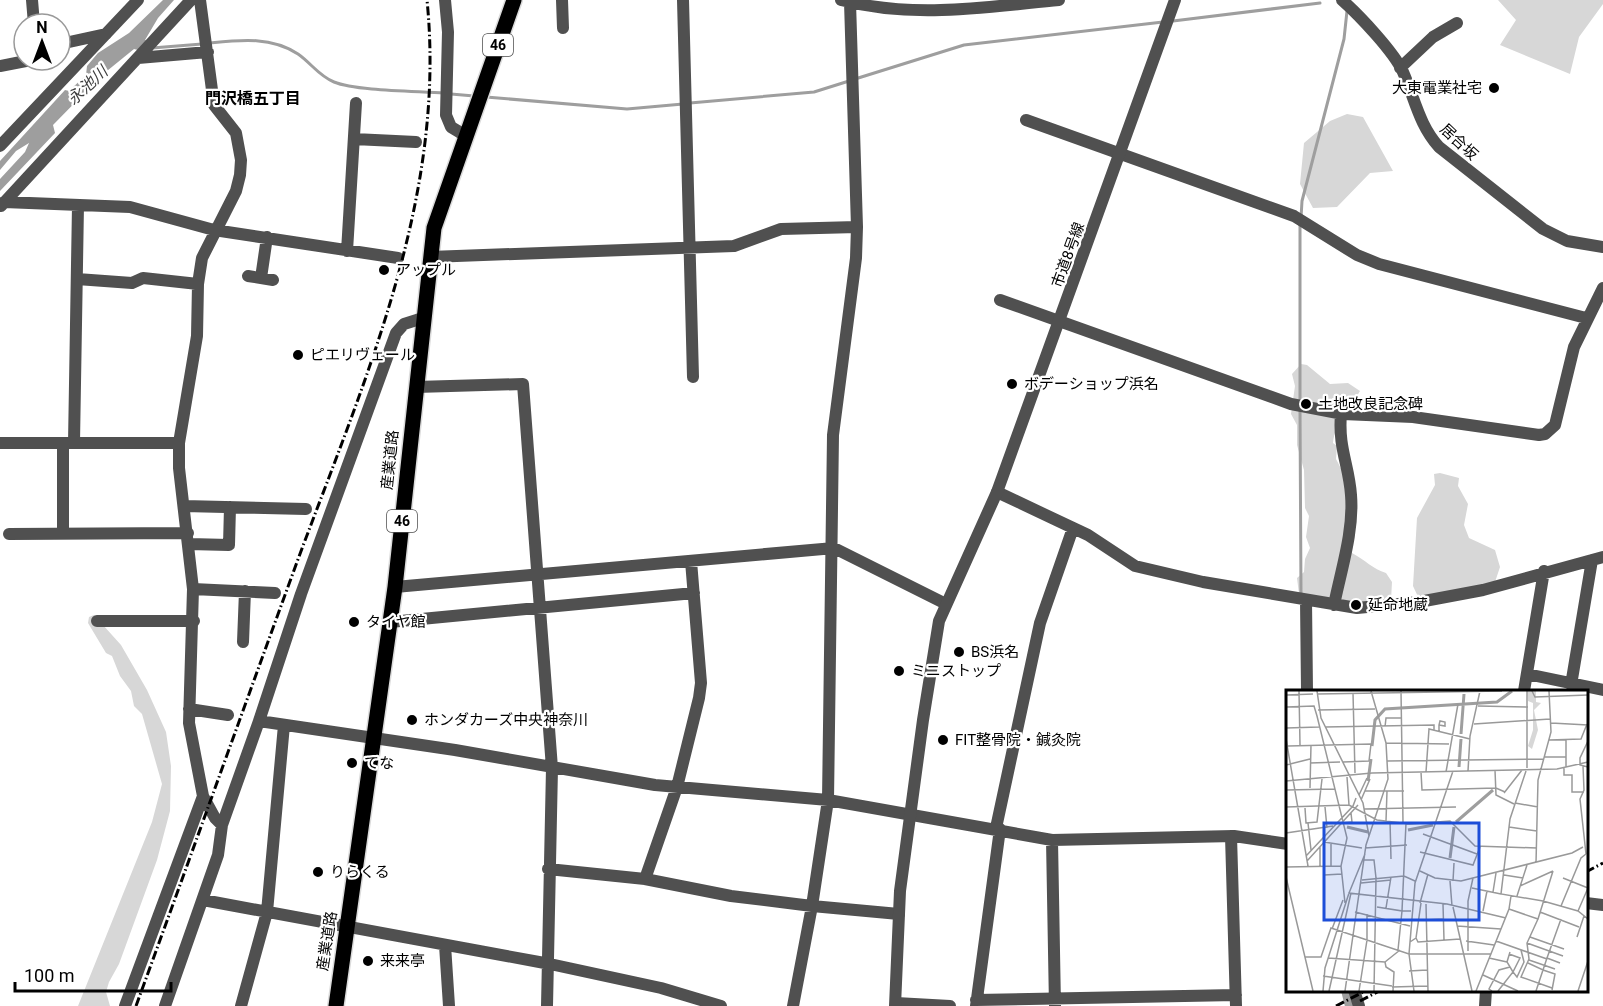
<svg xmlns="http://www.w3.org/2000/svg" width="1603" height="1006" font-family="Roboto,'Noto Sans JP',sans-serif">
  <rect width="100%" height="100%" fill="#fff"/>
  <!-- green -->
  <path fill="#d7d7d7" d="M1498 0H1603V4L1579 37 1570 74 1500 45 1516 20Z
    M1347 114 1363 117 1393 171 1370 173 1337 207 1313 208 1300 184 1304 143 1330 121Z
    M1301 364 1307 365 1330 384 1348 383 1360 391C1350 408 1335 422 1333 443L1337 446 1336 459 1348 482 1352 553C1365 560 1373 569 1386 573L1392 582 1391 600 1359 605 1332 598 1299 594 1297 578 1304 572 1305 559 1310 548 1306 537 1309 516 1305 508 1304 470 1297 445V425L1291 414 1295 386 1292 374Z
    M1440 473 1459 478 1458 486 1468 504 1464 525 1469 538 1495 550 1500 567 1495 582 1420 601 1413 586 1417 518 1435 485 1434 474Z
    M94 615 121 645 147 690 166 732 171 766 170 811 157 860 119 964 109 982 106 992 110 1006H78L152 822 162 784 142 714 134 706 131 691 120 676 112 656 106 653 88 623 89 617Z"/>
  <!-- water -->
  <path fill="#9e9e9e" d="M163 0H174L158 18 145 40 154 43 146 52 134 49 102 75 53 125 55 133 0 191V179L25 152 29 143 16 151 0 170V161L65 90 69 91 86 75 87 66 98 53 129 33Z"/>
  <g fill="none" stroke-linecap="round" stroke-linejoin="round">
    <!-- stream -->
    <path stroke="#9e9e9e" stroke-width="3" d="M1173 21 1320 3
      M209 43C239 40 271 36 298 54 311 63 319 76 334 82 356 91 418 91 444 93
      M152 48 202 44
      M855 79 964 45 1163 22
      M451 94 474 96
      M486 97 627 109 683 104
      M690 103 814 92 849 81
      M1301 218 1302 201 1344 39 1347 11
      M1300 403V224
      M1300 410 1301 595"/>
    <!-- canal -->
    <path stroke="#9e9e9e" stroke-width="10" d="M1346 990 1350 1006"/>
    <defs>
      <path id="primary" d="M336 1006 395 587 434 228 514 0"/>
    </defs>
    <!-- primary casing -->
    <use href="#primary" stroke="#dbdbdb" stroke-width="18"/>
    <!-- minor -->
    <path stroke="#505050" stroke-width="12" d="M32 0 34 24
      M200 0 214 105 236 133 241 160 240 175 236 191 202 258 198 284 197 336 179 443V468L193 589 189 723 203 796 215 818 222 825
      M562 0 563 28
      M683 0 693 377
      M841 0C913 19 986 7 1059 0
      M1342 0C1359 15 1394 52 1403 72 1415 99 1419 125 1439 147L1543 229 1567 241 1603 247
      M850 2 857 227 856 258 833 435 828 800 812 906 899 914
      M60 44 106 34
      M138 58 208 52
      M0 66 31 60
      M1400 68 1433 37 1457 23
      M1026 120 1294 216 1357 255 1379 264 1586 318
      M354 139 416 142
      M0 146 138 0
      M4 202 130 207 214 230 398 258
      M1 206 191 0
      M347 251 356 103
      M430 257 734 246 781 229 857 227
      M248 276 273 280
      M261 278 267 237
      M77 279 132 283 143 278 198 284
      M1000 300 1291 404 1343 414 1413 417 1539 435 1545 434 1555 425 1574 347 1603 288
      M423 318 404 324 396 333 301 594 259 721 455 750 655 785 828 800 1052 840 1234 836 1288 844
      M416 387 523 384 552 768 547 1006
      M0 443H179
      M63 443V532
      M74 443 78 205
      M997 492 1088 535 1135 566 1203 582 1357 608 1419 602 1483 590 1603 557
      M184 506 306 509
      M9 534 188 533
      M189 544 229 545 230 507
      M395 587 834 548 946 604
      M193 589 275 593
      M1306 600 1307 691
      M1334 605C1341 570 1354 531 1351 495 1349 465 1338 448 1341 414
      M97 621H194
      M390 622 694 593
      M243 642 245 591
      M1527 674 1603 690
      M1571 685 1592 560
      M1524 691 1544 571
      M189 709 228 715
      M996 828 1040 623 1073 528
      M1231 836 1236 1006
      M1052 840 1055 1006
      M548 869 645 879 731 896 812 906 793 1006
      M645 879 677 787 699 698 701 683 691 561
      M203 900 550 964 661 988 721 1006
      M1586 903 1603 905
      M445 945 449 1006
      M1354 990 1359 1006
      M976 1000 1236 995
      M896 1003 950 1006
      M125 1006 203 796
      M165 1006 218 855 222 825 259 721
      M241 1006 267 912 284 725
      M976 1006 1000 829
      M1485 1006 1486 990"/>
    <!-- tertiary -->
    <path stroke="#505050" stroke-width="12" d="M445 0 448 32 446 115 451 127 466 136
      M895 1006 900 891 923 720 939 621 997 492 1175 0"/>
    <!-- primary -->
    <use href="#primary" stroke="#000" stroke-width="15"/>
    <!-- rail -->
    <path stroke="#000" stroke-width="3" stroke-dasharray="9 3 1.5 3" stroke-linecap="butt" d="M1586 872 1603 863
      M1360 1001 1381 990
      M136 1006C190 858 243 710 297 562 364 381 447 198 427 0
      M1336 1006 1367 990"/>
  </g>
  <!-- markers -->
  <g fill="#000" stroke="#fff" stroke-width="2">
    <circle cx="1494" cy="88" r="6"/>
    <circle cx="384" cy="270" r="6"/>
    <circle cx="298" cy="355" r="6"/>
    <circle cx="1012" cy="384" r="6"/>
    <circle cx="1306" cy="404" r="6"/>
    <circle cx="1356" cy="605" r="6"/>
    <circle cx="354" cy="622" r="6"/>
    <circle cx="959" cy="652" r="6"/>
    <circle cx="899" cy="671" r="6"/>
    <circle cx="412" cy="720" r="6"/>
    <circle cx="943" cy="740" r="6"/>
    <circle cx="352" cy="763" r="6"/>
    <circle cx="318" cy="872" r="6"/>
    <circle cx="368" cy="961" r="6"/>
  </g>
  <g text-anchor="middle" stroke-width="4.5" stroke-linejoin="round" paint-order="stroke">
    <!-- shield labels -->
    <g fill="#fff" stroke="#4c4c4c" stroke-width="1.5">
      <rect x="483" y="34" width="30" height="22" rx="4.5"/>
      <rect x="387" y="510" width="30" height="22" rx="4.5"/>
    </g>
    <g font-size="14" font-weight="bold" fill="#000">
      <text x="498" y="50">46</text>
      <text x="402" y="526">46</text>
    </g>
    <!-- poi labels -->
    <g font-size="15" fill="#000" stroke="#fff" text-anchor="start">
      <text x="1482" y="93" text-anchor="end">大東電業社宅</text>
      <text x="396" y="275">アップル</text>
      <text x="310" y="360">ピエリヴェール</text>
      <text x="1024" y="389">ボデーショップ浜名</text>
      <text x="1318" y="409">土地改良記念碑</text>
      <text x="1368" y="610">延命地蔵</text>
      <text x="366" y="627">タイヤ館</text>
      <text x="971" y="657">BS浜名</text>
      <text x="911" y="676">ミニストップ</text>
      <text x="424" y="725">ホンダカーズ中央神奈川</text>
      <text x="955" y="745">FIT整骨院・鍼灸院</text>
      <text x="364" y="768">てな</text>
      <text x="330" y="877">りらくる</text>
      <text x="380" y="966">来来亭</text>
    </g>
    <!-- street labels -->
    <g font-size="15" fill="#000" stroke="#fff">
      <text transform="translate(1459 142) rotate(43)" y="5">居合坂</text>
      <text transform="translate(1068 255) rotate(-70)" y="5">市道8号線</text>
      <text transform="translate(390 460) rotate(-84)" y="5">産業道路</text>
      <text transform="translate(327 941) rotate(-81)" y="5">産業道路</text>
    </g>
    <!-- water labels -->
    <g font-size="16" font-style="italic" fill="#3f3f3f" stroke="#fff">
      <text transform="translate(87 85) rotate(-43)" y="6">永池川</text>
    </g>
    <!-- neighbourhood labels -->
    <g font-size="16" font-weight="bold" fill="#000" stroke="#fff">
      <text x="253" y="104">門沢橋五丁目</text>
    </g>
  </g>
  <!-- overview -->
  <g transform="translate(1286 690)">
    <rect width="302" height="302" fill="#fff"/>
    <path d="M241 1H250V12L255 13 248 20 252 40 246 59 242 56 247 40V13L242 11Z" fill="#d7d7d7"/>
    <path fill="none" stroke="#9e9e9e" stroke-width="3" d="M175 44 178 4M86 56 89 30 99 19 211 12 226 1M173 77 175 49M82 91 85 69M170 132 207 100M61 137 82 142M122 140 147 135M164 168 168 137"/>
    <path fill="none" stroke="#999" stroke-width="1.5" d="M13 1 14 55M31 1 35 28 77 113 83 146M115 1 117 132M246 1 249 7 302 5M67 3 69 83M31 4 216 1M0 5 27 4M192 16 242 17M0 17 28 16 31 26 61 148 55 176 59 213M32 20 89 19M265 33 302 35M188 34 264 29M39 37 148 35V40M99 37 100 28H116M0 38 33 37M153 41V35L154 31 159 32V36L153 35M0 49 22 176M263 50 295 49 301 34M280 50V77M302 51 294 68V75L302 77M100 53 163 54M2 56 85 54 83 71 57 72M258 67H280M101 71 258 69M24 73 54 72M0 75 24 69M297 76 298 100 294 109 300 164M241 78V1M278 78V85H286V102H298M209 80 210 105 228 114M182 81 184 46 194 1M240 81 224 129 215 204 257 211 292 221 302 229M135 82 136 100 210 98 219 102M140 82 143 39 184 49M160 82 172 14M61 87 63 115M0 91 86 83 271 79 302 72M24 98 25 55M0 100 49 99M79 101H118M218 103 236 80M73 105 81 88M75 110 84 89M229 113 252 117M0 117 63 115 91 130 124 134 164 131 189 156 251 158M39 117 41 138M19 118 20 133 31 132 36 89M78 119 170 117M100 131 101 101M104 131 105 169M22 133 25 160M57 133 66 132 65 123M120 133 116 221H125M223 137 251 141M0 143 47 136M137 144 191 164M38 152 76 158M79 158 121 155M134 162 187 175 194 157M79 164 63 203 161 214 220 228M20 166 67 116 70 108M78 170H88L90 188 88 301M21 171 72 115M250 173 252 90 265 42 263 1M34 176V157M45 176V153M0 177 55 176M134 181 149 188 175 191 286 163 297 157M38 185 56 184M218 185 237 188M0 187 27 301M277 188 302 198M76 190 118 186 129 191M164 191 166 216M167 191 168 173M75 193 105 190M234 196 267 181M186 198 215 204M207 202 210 183M231 206 241 175M134 213 142 184M140 214 142 301M157 214 158 250M275 216 295 168 300 164M91 217 116 221 112 260M167 217 186 301M100 218 105 187M223 219 252 229 267 181M197 221 201 201M292 221 302 198M69 222 124 236M254 222 293 237M81 224V250M252 229 241 253 243 269 235 287 266 298M138 230 157 229M171 236 215 239M46 239 57 210M244 247 278 259M291 247 298 226M130 248 135 213M180 251 208 255M210 251 261 269M124 252 130 248 132 252 174 249M241 253 277 266M182 261V211L187 188M223 264 234 268 227 282 231 287 238 272 235 260M19 267H35L45 238 123 264H205M42 268 99 272M203 268 221 272M261 268 275 229M243 270 269 279M242 273 257 280 261 268 274 273M123 281 141 280M197 285 232 301M37 286 106 296M106 297 142 296M37 301 39 278 63 203M43 301 65 203M59 301 80 155 102 89 100 53 85 1M73 301 81 250M107 301 108 282 100 277 99 272 114 260M128 301 123 264 129 193 167 81M190 301 223 219 225 206M206 301 203 299 213 280 224 277M212 301 227 282 221 272 224 262M250 301 257 280 269 284 266 300M292 301 302 271"/>
    <path fill="#1d4ed8" fill-opacity="0.15" stroke="#1d4ed8" stroke-width="3" d="M38 133H193V230H38Z"/>
    <rect width="302" height="302" fill="none" stroke="#000" stroke-width="3"/>
  </g>
  <!-- north arrow -->
  <g transform="translate(42 42)"><circle r="28" fill="#ffffff" stroke="#999999" stroke-width="1.5"/>
  <path d="M0-4.5L10 22L0 15L-10 22Z" fill="#000000"/>
  <text y="-9" font-size="16" font-weight="bold" text-anchor="middle" fill="#000000">N</text>
  </g>
  <!-- scale -->
  <path d="M15 982v9h156v-9" fill="none" stroke="#000000" stroke-width="3"/>
  <text x="24" y="982" font-size="18" fill="#000000" stroke="#ffffff" stroke-width="4.5" paint-order="stroke">100 m</text>
</svg>
